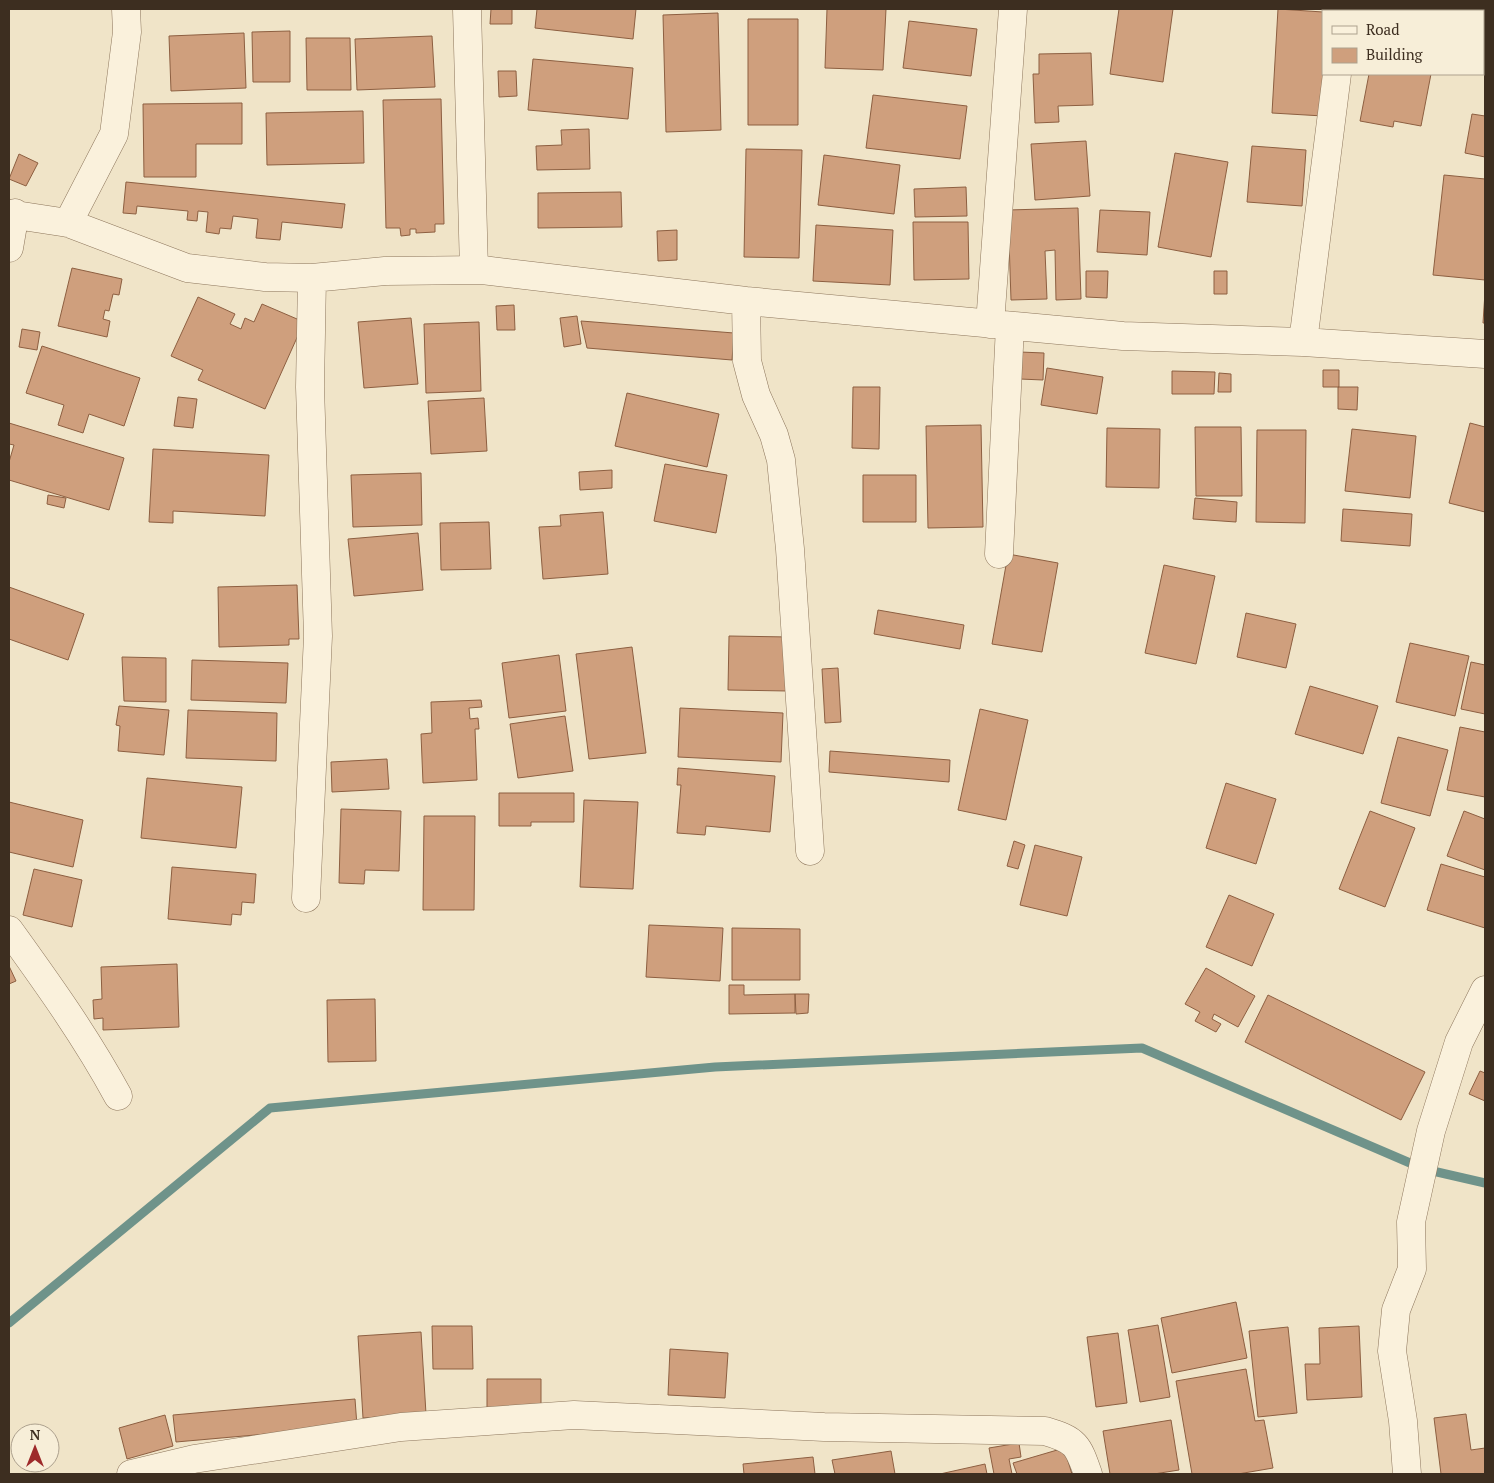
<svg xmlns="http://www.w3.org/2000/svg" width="1494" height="1483" font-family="'PT Serif',serif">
  <rect width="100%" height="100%" fill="#f0e4c8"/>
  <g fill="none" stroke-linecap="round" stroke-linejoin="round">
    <!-- stream -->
    <path stroke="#6f938a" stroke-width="9" d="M9 1323 270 1108 715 1067 1142 1048 1424 1169 1485 1183"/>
  </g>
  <!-- building -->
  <path fill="#cf9f7d" stroke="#8d5f41" d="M491 9H512V24H490Z
    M537 9H636L633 39 535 28Z
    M827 9H886L883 70 825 68Z
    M1119 9H1173L1163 82 1110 74Z
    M1278 9 1323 12V74H1326L1323 116 1272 113Z
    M718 13 721 130 666 132 663 15Z
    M748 19H798V125H748Z
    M909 21 977 29 971 76 903 68Z
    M290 31V82H253L252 32Z
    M244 33 246 88 171 91 169 36Z
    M432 36 435 87 357 90 355 39Z
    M306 38H350L351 90H307Z
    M1091 53 1093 105 1058 106 1059 122 1035 123 1033 74H1039V54Z
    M533 59 633 68 628 119 528 110Z
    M498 71H516L517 96 499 97Z
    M1369 74H1431L1421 126 1394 121 1393 127 1360 121Z
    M873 95 967 106 960 159 866 148Z
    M441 99 444 224H435V232L416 233V229H410V235L401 236 400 228H386L383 100Z
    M242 103V144H196V177H144L143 104Z
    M363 111 364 163 267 165 266 113Z
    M1472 114 1485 116V157L1465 153Z
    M589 129 590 169 537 170 536 146 562 145 561 130Z
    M1086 141 1090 196 1035 200 1031 144Z
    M1252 146 1306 150 1302 206 1247 202Z
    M746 149 802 150 799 258 744 257Z
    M1175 153 1228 162 1211 257 1158 247Z
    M19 154 38 163 26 186 9 179Z
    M824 155 900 165 894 214 818 205Z
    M1444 175 1485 179V280L1433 275Z
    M126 182 345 204 342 228 282 222 280 240 256 238 258 219 233 216 231 229 220 228 219 234 206 232 208 212 198 211 197 221 187 220 188 211 137 206 136 214 123 213Z
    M966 187 967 216 915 217 914 189Z
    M621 192 622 227 538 228V193Z
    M1078 208 1081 299 1056 300 1055 250 1045 251 1047 299 1011 300 1008 210Z
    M1100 210 1150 212 1147 255 1097 252Z
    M913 222H968L969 279 914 280Z
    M816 225 893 230 890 285 813 281Z
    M677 230V260L658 261 657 231Z
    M72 268 122 279 119 295 113 294 109 311 105 310 103 319 110 321 107 337 58 326Z
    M1086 271H1108L1107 298 1086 297Z
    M1214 271H1227V294H1214Z
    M1485 292V323H1483Z
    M198 297 235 314 230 324 241 329 245 318 254 322 262 304 304 322 265 409 198 380 203 370 171 356Z
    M514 305 515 330H497L496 306Z
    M577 316 581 344 564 347 560 318Z
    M411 318 418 384 364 388 358 322Z
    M581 321 734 333 732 360 587 348Z
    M479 322 481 391 426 393 424 324Z
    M22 329 40 332 37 350 19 347Z
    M42 346 140 378 124 426 89 414 83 433 58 425 64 405 26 393Z
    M1020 352 1044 353 1043 380 1020 379Z
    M1047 368 1103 377 1097 414 1041 405Z
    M1323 370H1339V387H1323Z
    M1172 371 1215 372 1214 394H1172Z
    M1219 373 1231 374V392H1218Z
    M853 387H880L879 449 852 448Z
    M1338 387H1358L1357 410 1338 409Z
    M627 393 719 414 707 467 615 446Z
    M178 397 197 399 193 428 174 426Z
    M484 398 487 451 431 454 428 401Z
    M9 423 124 458 109 510 9 480V462L14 445 9 444Z
    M1470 423 1485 427V512L1449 503Z
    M981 425 983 527 928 528 926 426Z
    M1195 427H1241L1242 496H1196Z
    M1107 428 1160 429 1159 488 1106 487Z
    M1352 429 1416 436 1410 498 1345 491Z
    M1257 430H1306L1305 523 1256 522Z
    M153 449 269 455 265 516 173 511V523L149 522Z
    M665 464 727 475 716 533 654 521Z
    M612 470V488L580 490 579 472Z
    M421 473 422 525 353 527 351 475Z
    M863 475H916V522H863Z
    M48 495 66 498 64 508 47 504Z
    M1195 498 1237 502 1236 522 1193 519Z
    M1343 509 1412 514 1410 546 1341 541Z
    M603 512 608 574 543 579 539 527 561 526 560 515Z
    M489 522 491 569 441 570 440 523Z
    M418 533 423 590 354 596 348 539Z
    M1008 554 1058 563 1042 652 992 644Z
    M1164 565 1215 576 1196 664 1145 653Z
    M297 585 299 639H289V645L219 647 218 587Z
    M9 587 84 614 68 660 9 639Z
    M878 610 964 625 960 649 874 634Z
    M1246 613 1296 624 1286 668 1237 657Z
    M729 636 789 637 788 691 728 690Z
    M1410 643 1469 656 1455 716 1396 702Z
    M632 647 646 753 589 759 576 654Z
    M559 655 566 711 509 718 502 663Z
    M122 657 166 658V702L124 701Z
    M192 660 288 663 286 703 191 700Z
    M1471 662 1485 665V714L1461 709Z
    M838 668 841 722 825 723 822 669Z
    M1310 686 1378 706 1363 754 1295 734Z
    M481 700 482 707 469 708 470 719 478 718 479 729H475L477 780 423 783 421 734 432 733 431 702Z
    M119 706 169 710 164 755 118 751 120 726 116 725Z
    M680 708 783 713 781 762 678 757Z
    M980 709 1028 720 1006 820 958 810Z
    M188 710 277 713 276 761 186 758Z
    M565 716 573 771 518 778 510 724Z
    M1460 727 1485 732V797L1447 790Z
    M1398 737 1448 750 1430 816 1381 803Z
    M830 751 950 760 949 782 829 772Z
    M387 759 389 789 332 792 331 762Z
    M678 768 775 776 770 832 706 826 705 835 677 833 681 785H677Z
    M147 778 242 787 236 848 141 838Z
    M1226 783 1276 799 1256 864 1206 848Z
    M499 793H574V822H531V826H499Z
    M584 800 638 802 633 889 580 887Z
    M9 802 83 820 73 867 9 852Z
    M341 809 401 811 399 871 365 870 364 884 339 883Z
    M1370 811 1415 828 1385 907 1339 889Z
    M1464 811 1485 819V870L1447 856Z
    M424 816H475L474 910H423Z
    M1014 841 1025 845 1018 869 1007 866Z
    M1035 845 1082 857 1067 916 1020 905Z
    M1441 864 1485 877V928L1427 910Z
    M172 867 256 874 254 903 242 902 241 915 232 914 231 925 168 919Z
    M34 869 82 880 72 927 23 915Z
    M1229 895 1274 914 1252 966 1206 947Z
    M649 925 723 928 720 981 646 977Z
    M732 928 800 929V980H732Z
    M177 964 179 1027 103 1030V1018L94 1019 93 1000 102 999 101 967Z
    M9 966 16 981 9 984Z
    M1206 968 1255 996 1238 1027 1214 1014 1212 1019 1221 1024 1216 1032 1195 1021 1200 1012 1185 1004Z
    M729 985H744V995L795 994V1013L729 1014Z
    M795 994H809L808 1013 796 1014Z
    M1268 995 1425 1072 1401 1120 1245 1042Z
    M375 999 376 1061 328 1062 327 1000Z
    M1480 1071 1485 1073V1101L1469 1094Z
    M1236 1302 1247 1358 1172 1373 1161 1318Z
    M1158 1325 1170 1397 1140 1402 1128 1330Z
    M432 1326H472L473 1369H433Z
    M1359 1326 1362 1397 1307 1400 1305 1364H1320L1319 1328Z
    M1288 1327 1297 1413 1258 1417 1249 1331Z
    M421 1332 426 1414 363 1418 358 1336Z
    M1118 1333 1127 1403 1096 1407 1087 1337Z
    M670 1349 728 1353 725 1398 668 1395Z
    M1246 1369 1255 1421 1264 1420 1273 1468 1238 1474H1192L1176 1381Z
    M487 1379H541V1412H487Z
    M355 1399 357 1426 176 1442 173 1415Z
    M1466 1414 1471 1450 1485 1448V1474H1441L1434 1418Z
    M165 1415 173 1446 127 1459 119 1428Z
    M1171 1420 1179 1470 1154 1474H1110L1103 1431Z
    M1019 1443 1021 1457 1009 1459 1012 1474H994L989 1448Z
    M1064 1448 1072 1474H1017L1013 1463Z
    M891 1451 895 1474H835L832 1460Z
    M813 1457 815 1474H744L743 1464Z
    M985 1464 987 1474H940Z"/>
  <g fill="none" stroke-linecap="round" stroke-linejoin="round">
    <defs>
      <path id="minor" d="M467 9 474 270
        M1350 9 1375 11
        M1483 21H1485
        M9 214 68 223 187 268 265 277 312 278 385 271 482 270 746 301 1123 336 1303 342 1485 354
        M68 223 114 134 127 32 126 9
        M9 248 15 213
        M746 301 747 361 756 395 774 435 781 460 790 549 810 851
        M990 324 1013 9
        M1303 342 1337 74
        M999 554 1010 326
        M306 898 318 636 310 387 312 278
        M9 930C48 984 86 1037 118 1096
        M131 1474 194 1459 401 1427 574 1415 824 1427 1045 1431C1076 1440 1078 1445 1088 1474
        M1407 1474 1403 1421 1392 1351 1396 1310 1412 1269 1411 1222 1431 1131 1459 1042 1485 990"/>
    </defs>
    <!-- minor casing -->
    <use href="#minor" stroke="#8d765c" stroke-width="29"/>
    <!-- minor -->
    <use href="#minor" stroke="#faf1dc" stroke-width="28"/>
  </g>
  <!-- border -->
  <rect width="1494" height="1483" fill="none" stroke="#3d2e20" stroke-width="20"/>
  <!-- legend -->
  <rect x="1322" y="10" width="162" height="65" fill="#f7eed8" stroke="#ada18e"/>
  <rect x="1332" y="26" width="25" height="8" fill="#faf1dc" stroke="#ada18e"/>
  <text x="1366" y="35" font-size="15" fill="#3d2e20">Road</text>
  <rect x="1332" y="48" width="25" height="15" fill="#cf9f7d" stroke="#ada18e"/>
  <text x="1366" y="60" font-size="15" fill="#3d2e20">Building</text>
  <!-- north arrow -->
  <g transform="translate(35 1448)"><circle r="24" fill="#f7eed8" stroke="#ada18e"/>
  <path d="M0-4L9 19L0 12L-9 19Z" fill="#9e2a2b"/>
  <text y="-8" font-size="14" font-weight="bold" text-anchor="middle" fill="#3d2e20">N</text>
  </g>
</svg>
